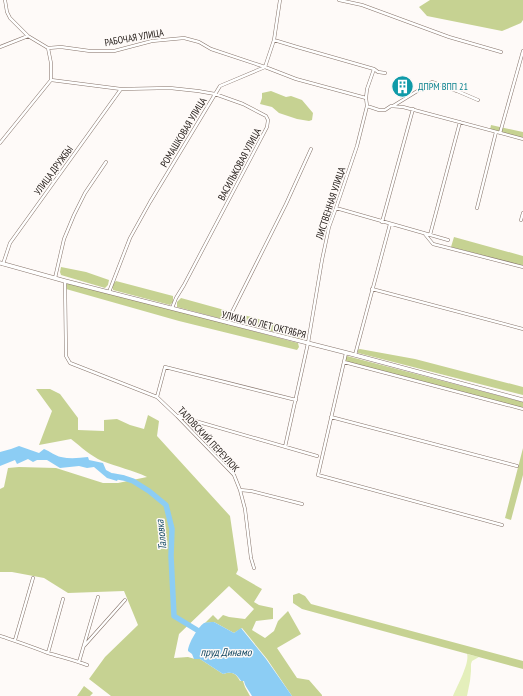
<svg xmlns="http://www.w3.org/2000/svg" width="523" height="696" font-family="'PT Sans Narrow',sans-serif">
  <rect width="100%" height="100%" fill="#fefaf8"/>
  <!-- green -->
  <path fill="#e4efbb" d="M467 654 479 657 472 661 471 664V671L470 681 467 696H453C457 686 470 663 467 654Z"/>
  <!-- forest -->
  <path fill="#c6d292" d="M430 0H523V20L521 23 502 31 427 16 419 7Z
    M271 91 286 97 291 96 302 100 313 113 312 120 309 121 297 119 279 113 272 107 260 104 262 98V93Z
    M491 125 523 132V138L490 130Z
    M454 237 523 256V266L451 247Z
    M61 267 86 272 109 280 108 285 105 288 61 275 60 272Z
    M116 281 173 296V302L170 305 113 290 112 285Z
    M72 283 298 343 299 347 297 350 179 321 66 289V284Z
    M181 298 228 311 229 316 226 320 177 307V302Z
    M236 313 304 331V337L303 340 232 320 233 316Z
    M360 349 415 359 523 387V395L358 353 357 350Z
    M347 356 523 402V408L386 373 345 361 344 357Z
    M36 389H50L60 394 78 418V430L104 431V420L117 419 130 425 144 429 148 415 159 421 157 436 230 516 238 570 236 574 262 589 254 602 259 605 273 608V619L256 621 252 630 265 638 274 631 278 621 288 611 301 634 277 648 297 678 309 680 322 695V696H292L267 659 242 628 234 633 214 622 205 623 213 615 218 620 223 615 229 617 245 619 254 609 229 586 179 634 174 658 188 657 195 659H200L223 674C232 671 236 673 240 681H243L245 687 250 696H111L89 679 105 657 138 625 124 591 68 593 44 578 12 572H0V489L4 487 8 468 19 467 56 468 103 483H118L147 477C133 470 117 467 102 461 91 456 81 447 71 439L39 445 52 411Z
    M523 448V475L511 520 505 518Z
    M299 593 305 596 311 604 523 661V669L302 609 293 603V595Z
    M84 686 93 693 90 696H77Z"/>
  <!-- water -->
  <path fill="#8ccdf4" d="M19 446 39 453 44 449C50 451 55 456 61 457 70 459 79 458 88 457L89 460 103 463 106 470 119 477 117 481 107 478 94 467 87 468 79 466 60 468 47 460H37L33 462 28 459 17 464 15 460 0 466V452L11 449Z
    M214 622 234 633 241 628 266 659 292 696H252C249 690 245 687 244 681H241C236 673 232 671 223 674L200 659H194L192 654 188 651C188 644 198 627 204 623 207 622 211 622 214 622Z"/>
  <g fill="none" stroke-linecap="round" stroke-linejoin="round">
    <!-- river -->
    <path stroke="#8ccdf4" stroke-width="5.5" d="M113 476 124 478 133 481 149 491 166 505 172 529 171 556 174 616 197 630"/>
    <defs>
      <path id="minor" d="M5 0 7 12 10 18 28 36 48 48 51 63V80
        M339 0 362 5 449 37 501 52
        M274 40 297 47 374 69 378 72 385 73
        M0 47 28 36
        M48 48 61 47 90 51H114L152 41 184 38 199 42 211 49 265 67 296 79 366 98
        M51 80 121 89 170 88 198 91 215 94 243 104 266 116 268 120 267 127 184 285 176 298 172 308
        M367 106 379 110H385L391 106 403 107 523 139
        M393 106 432 82 457 91 478 100
        M500 133 523 51
        M0 143 51 80
        M336 208 448 240
        M477 208 496 132
        M521 220 523 213
        M382 222 413 109
        M424 233 433 244 523 267
        M430 235 460 122
        M3 264 10 243 121 89
        M55 278 64 239 74 215 85 193 106 162
        M65 281 66 356 70 363 157 397 177 416 234 475 240 490 245 509 251 558 254 568
        M372 289 523 329
        M109 292 130 238 150 202 220 86 265 67 274 40 280 0
        M229 323 232 312 286 204 311 149
        M346 353 318 475 502 525
        M355 355 390 224
        M344 362 523 409
        M157 397 165 367 296 400
        M178 416 317 456
        M331 417 517 466
        M285 447 308 343 322 260 329 227 336 208 357 146 367 106 366 98 367 89 374 69
        M240 490 251 491 302 504
        M0 636C16 641 32 647 48 653 61 657 74 660 87 665
        M15 640 33 578
        M84 646 125 600
        M48 653 63 599
        M79 662 98 597"/>
      <path id="tertiary" d="M0 263 65 281 355 355 523 400"/>
    </defs>
    <!-- minor casing -->
    <use href="#minor" stroke="#86746b" stroke-width="3.5"/>
    <!-- tertiary casing -->
    <use href="#tertiary" stroke="#86746b" stroke-width="4.5"/>
    <!-- minor -->
    <use href="#minor" stroke="#fff" stroke-width="2.5"/>
    <!-- tertiary -->
    <use href="#tertiary" stroke="#fff" stroke-width="3.5"/>
  </g>
  <!-- icons -->
  <defs>
    <symbol id="building-disc" viewBox="-11 -11 22 22"><circle r="9.5" fill="#0f9aa8" stroke="#fefaf8"/><path d="M-4-6H4V6H1V3H-1V6H-4ZM-2.5-4.3h1.7v1.8h-1.7ZM.8-4.3h1.7v1.8H.8ZM-2.5-1h1.7V.8h-1.7ZM.8-1h1.7V.8H.8Z" fill="#fff"/></symbol>
  </defs>
  <g fill-rule="evenodd">
    <use href="#building-disc" x="390" y="74" width="25" height="25"/>
  </g>
  <g text-anchor="middle" stroke-width="3" stroke-linejoin="round" paint-order="stroke">
    <!-- street labels -->
    <g font-size="10" fill="#201915" stroke="#fefaf8">
      <text transform="translate(134 37) rotate(-10)" y="4">РАБОЧАЯ УЛИЦА</text>
      <text transform="translate(183 132) rotate(-59)" y="4">РОМАШКОВАЯ УЛИЦА</text>
      <text transform="translate(239 164) rotate(-62)" y="4">ВАСИЛЬКОВАЯ УЛИЦА</text>
      <text transform="translate(53 170) rotate(-54)" y="4">УЛИЦА ДРУЖБЫ</text>
      <text transform="translate(330 203) rotate(-72)" y="4">ЛИСТВЕННАЯ УЛИЦА</text>
      <text transform="translate(264 324) rotate(14)" y="4">УЛИЦА 60 ЛЕТ ОКТЯБРЯ</text>
      <text transform="translate(209 439) rotate(47)" y="4">ТАЛОВСКИЙ ПЕРЕУЛОК</text>
    </g>
    <!-- culture labels -->
    <g font-size="10" fill="#0d838f" stroke="#fefaf8" text-anchor="start">
      <text x="418" y="90">ДПРМ ВПП 21</text>
    </g>
    <!-- water labels -->
    <g font-size="11" font-style="italic" fill="#134862" stroke="#fefaf8">
      <text transform="translate(161 535) rotate(-96)" y="4">Таловка</text>
      <text x="226" y="656">пруд Динамо</text>
    </g>
  </g>
</svg>
